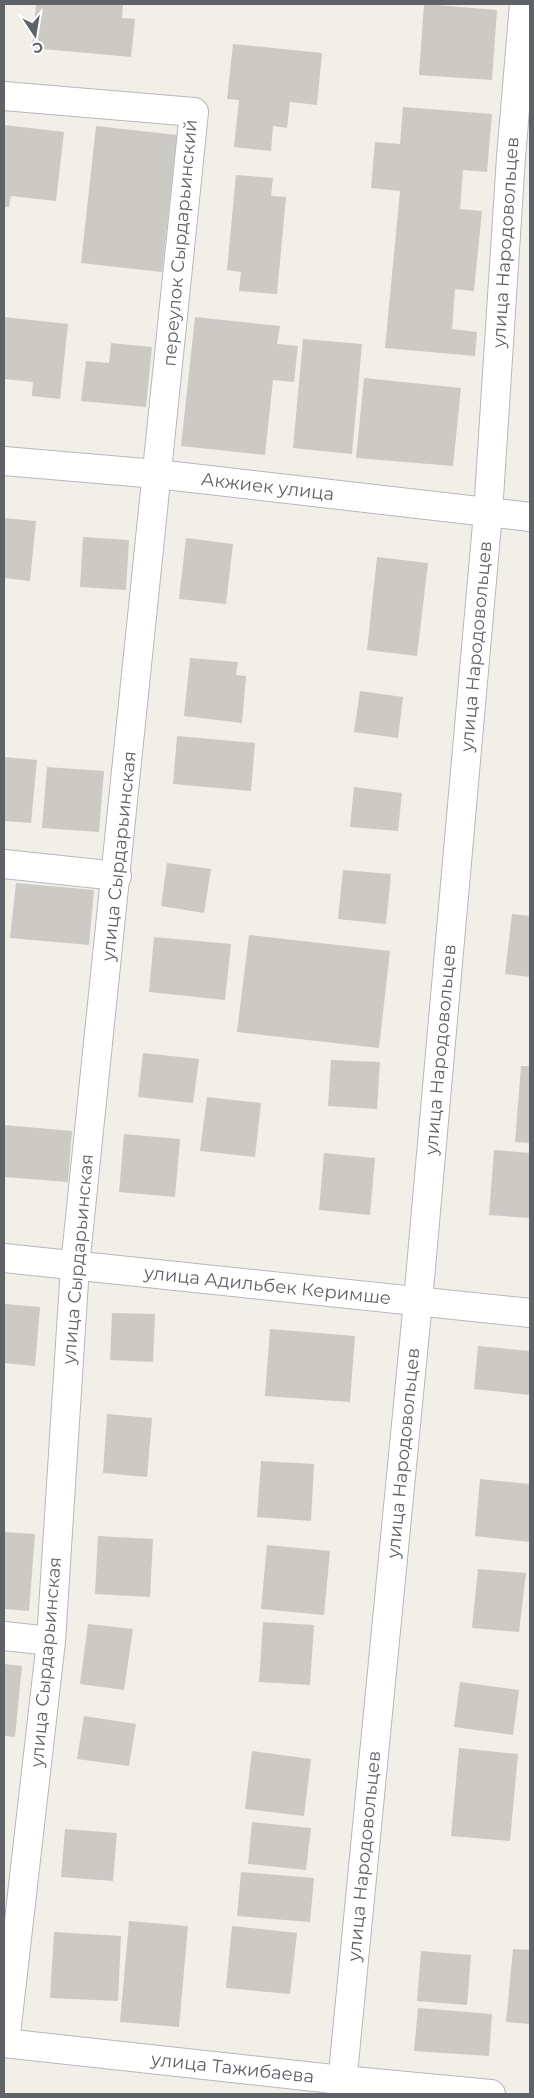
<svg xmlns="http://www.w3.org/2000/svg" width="534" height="2098" font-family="Montserrat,sans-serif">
  <rect width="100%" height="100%" fill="#f1efe8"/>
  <!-- building -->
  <path fill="#cccac5" d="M36 4H123L122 18 135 19 131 57 32 48Z
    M424 4 497 10 492 80 419 75Z
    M233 44 322 53 317 105 290 102 287 128 273 126 271 151 234 147 239 100 227 99Z
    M403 107 492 114 487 172 463 170 460 209 482 211 474 291 455 289 452 329 477 332 475 356 385 348 400 191 371 188 375 142 400 144Z
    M4 125 64 132 56 201 11 196 9 207H4Z
    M96 126 177 135 162 272 81 263Z
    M236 175 273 178 271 196 286 197 277 294 239 291 241 272 227 270Z
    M4 317 68 324 60 399 32 396 33 382 4 379Z
    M195 317 280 326 277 344 298 346 294 382 273 380 265 455 181 446Z
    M303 339 362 344 352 454 293 448Z
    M111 343 152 347 146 407 81 401 86 361 109 363Z
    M364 378 461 388 453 466 356 458Z
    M4 518 36 521 30 581 4 578Z
    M83 537 129 540 126 590 80 587Z
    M186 538 233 544 226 604 179 599Z
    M377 557 428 563 417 656 367 650Z
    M190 658 238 662 236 675 246 676 242 723 184 716Z
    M360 691 403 697 398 738 354 732Z
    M177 736 255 743 251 791 173 784Z
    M4 757 37 760 31 823 4 821Z
    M47 767 104 771 99 832 42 828Z
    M354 787 402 793 398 831 350 827Z
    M167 863 211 869 204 913 161 906Z
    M343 870 391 874 386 924 338 919Z
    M16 883 94 890 89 945 10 938Z
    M512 914 530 916V977L505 974Z
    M249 935 390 951 379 1048 237 1032Z
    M154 937 231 944 225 1000 149 992Z
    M143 1053 199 1059 193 1103 138 1097Z
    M331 1060 380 1062 377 1109 328 1106Z
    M521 1066H530V1143L515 1142Z
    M207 1097 261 1103 255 1157 200 1151Z
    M4 1125 72 1131 68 1182 4 1177Z
    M124 1134 180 1139 175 1197 119 1192Z
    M494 1150 530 1153V1218L489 1215Z
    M324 1153 375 1158 370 1215 319 1210Z
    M4 1304 40 1307 35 1366 4 1363Z
    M112 1313 155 1314 153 1362 110 1360Z
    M270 1329 355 1336 350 1402 265 1396Z
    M478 1346 530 1351V1395L474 1389Z
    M107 1414 152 1418 147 1477 103 1473Z
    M261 1461 314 1464 311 1521 257 1517Z
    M480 1479 530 1484 529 1542 475 1536Z
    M4 1532 35 1534 29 1611 4 1609Z
    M98 1536 153 1539 150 1597 95 1594Z
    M267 1545 330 1551 324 1615 261 1609Z
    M478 1569 526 1573 519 1632 472 1628Z
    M263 1622 314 1625 310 1685 259 1682Z
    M88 1624 133 1629 124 1690 80 1684Z
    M4 1664 22 1666 15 1737 4 1736Z
    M460 1682 519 1690 513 1735 454 1727Z
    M84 1716 136 1724 129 1766 77 1759Z
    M459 1748 518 1754 510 1841 451 1836Z
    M252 1751 311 1759 304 1816 245 1809Z
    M252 1822 311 1828 306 1870 248 1864Z
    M65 1829 117 1833 113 1881 61 1877Z
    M241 1872 314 1878 310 1922 237 1916Z
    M129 1921 188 1926 179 2027 120 2022Z
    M232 1926 297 1933 290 1994 226 1988Z
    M54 1932 121 1936 118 2001 50 1998Z
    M513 1949 530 1950V2024L506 2022Z
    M421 1951 471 1955 467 2005 417 2001Z
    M418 2008 492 2014 489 2056 414 2051Z"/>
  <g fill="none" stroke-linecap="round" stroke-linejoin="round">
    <defs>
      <g id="minor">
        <path d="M4 96 194 112 75 1266 51 1641 5 2043"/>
        <path id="s1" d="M4 461 157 474 530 517"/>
        <path d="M4 864 117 876"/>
        <path d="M4 1636 51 1641"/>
        <path id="s2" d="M341 2094 418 1301 488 513 511 157 524 4"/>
      </g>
      <g id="tertiary">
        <path id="s3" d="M4 1258 530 1313"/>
        <path id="s4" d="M4 2043 342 2080 491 2094"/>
      </g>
    </defs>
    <!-- minor casing -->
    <use href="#minor" stroke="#b5b8bc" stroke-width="30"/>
    <!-- tertiary casing -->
    <use href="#tertiary" stroke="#b5b8bc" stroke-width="30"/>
    <!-- minor -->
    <use href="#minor" stroke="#fff" stroke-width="28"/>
    <!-- tertiary -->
    <use href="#tertiary" stroke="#fff" stroke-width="28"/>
  </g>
  <g text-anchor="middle" stroke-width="4" stroke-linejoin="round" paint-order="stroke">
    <!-- street labels -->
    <g font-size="18" fill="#5f6368" stroke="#fff">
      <text dy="6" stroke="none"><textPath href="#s2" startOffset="1859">улица Народовольцев</textPath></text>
      <text transform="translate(180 243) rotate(-85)" y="6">переулок Сырдарьинский</text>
      <text dy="6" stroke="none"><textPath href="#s1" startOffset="265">Акжиек улица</textPath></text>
      <text dy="6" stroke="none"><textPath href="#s2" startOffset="1454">улица Народовольцев</textPath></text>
      <text transform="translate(119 856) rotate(-84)" y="6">улица Сырдарьинская</text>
      <text dy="6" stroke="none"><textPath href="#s2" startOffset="1049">улица Народовольцев</textPath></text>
      <text transform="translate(78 1259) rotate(-85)" y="6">улица Сырдарьинская</text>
      <text dy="6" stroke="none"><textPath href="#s3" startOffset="265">улица Адильбек Керимше</textPath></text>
      <text dy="6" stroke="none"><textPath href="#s2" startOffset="644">улица Народовольцев</textPath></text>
      <text transform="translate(46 1662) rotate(-85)" y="6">улица Сырдарьинская</text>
      <text dy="6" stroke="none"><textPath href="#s2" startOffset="239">улица Народовольцев</textPath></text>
      <text dy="6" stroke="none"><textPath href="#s4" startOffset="230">улица Тажибаева</textPath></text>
    </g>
  </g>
  <!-- border -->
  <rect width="534" height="2098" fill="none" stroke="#5f6368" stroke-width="10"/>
  <!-- north arrow -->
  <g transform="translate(35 35) rotate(168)" stroke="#ffffff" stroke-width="4" paint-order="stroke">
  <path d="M0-4L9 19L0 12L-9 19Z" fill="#5f6368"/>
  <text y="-8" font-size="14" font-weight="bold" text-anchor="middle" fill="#5f6368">С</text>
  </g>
</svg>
